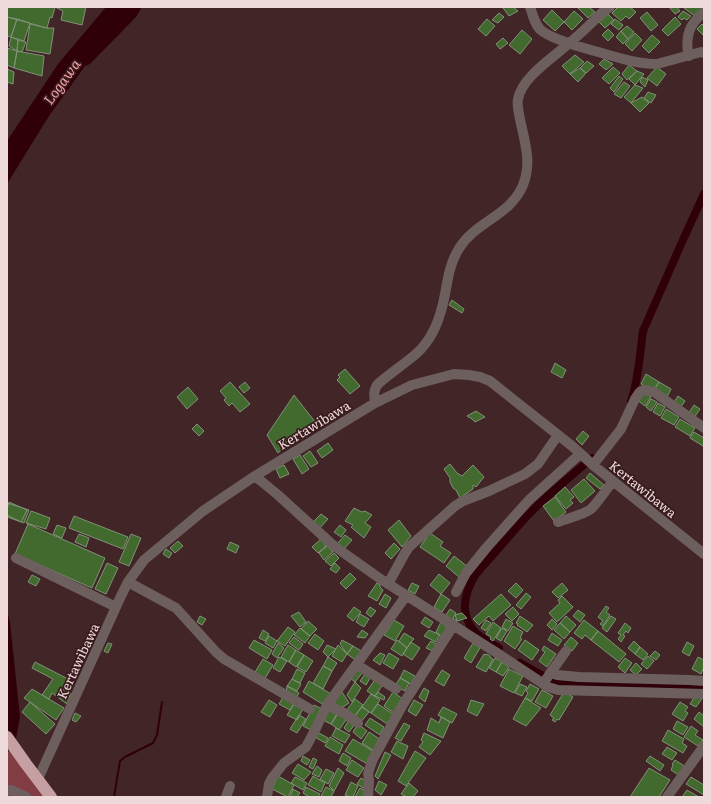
<svg xmlns="http://www.w3.org/2000/svg" width="711" height="804" font-family="Literata,serif">
  <rect width="100%" height="100%" fill="#422527"/>
  <!-- green -->
  <path fill="#823d44" d="M14 747 51 797H7V753Z"/>
  <!-- water -->
  <path fill="#300009" d="M106 7H142L136 17 90 64 85 66 49 116 7 184V141L58 64Z
    M7 611 10 622 20 717 16 738 7 747Z"/>
  <g fill="none" stroke-linecap="round" stroke-linejoin="round">
    <!-- stream -->
    <path stroke="#300009" stroke-width="2" d="M114 797 120 761 125 757 153 743 157 735 162 702"/>
    <!-- canal -->
    <path stroke="#300009" stroke-width="8" d="M631 401C637 385 639 364 641 347 642 341 642 336 643 331L682 242 704 194
      M499 648C484 639 470 633 466 615 463 603 467 590 473 579 476 572 490 559 496 551 506 540 516 528 526 517 546 496 570 477 592 458
      M520 663 552 681 557 682 664 684 704 686"/>
  </g>
  <!-- building -->
  <path fill="#42692e" stroke="#7f9277" d="M7 7H55L52 18 50 17 47 28 7 17Z
    M55 7H86L82 25 61 20 63 11Z
    M505 7H513L518 11 509 16 503 8Z
    M577 7H589L595 12 588 18Z
    M618 7H630L636 12 629 19 626 16 621 21 612 13Z
    M669 7H677L680 11 675 14Z
    M685 7H704L696 17 684 8Z
    M552 10 564 22 555 31 543 20Z
    M574 11 583 19 572 30 564 22Z
    M683 11 691 16 687 20 684 18 682 20 678 17Z
    M647 12 658 25 651 31 640 18Z
    M499 13 504 17 498 23 492 20Z
    M608 14 614 20 605 28 599 22Z
    M7 17 17 19 11 37 7 36Z
    M675 17 681 24 668 36 662 30Z
    M17 19 30 23 24 41 11 37Z
    M487 19 495 26 486 36 478 29Z
    M615 19 623 25 619 30 611 24Z
    M30 24 47 28H54L50 54 26 50Z
    M702 24 704 26 703 35 697 29Z
    M627 26 634 32 628 39 621 31Z
    M608 29 614 35 608 41 602 35Z
    M522 30 532 39 520 54 509 45Z
    M621 31 628 39 623 44 616 37Z
    M635 33 642 40 632 51 625 44Z
    M652 35 660 42 649 53 642 46Z
    M11 37 18 40 17 51 9 46Z
    M503 38 508 43 500 49 496 44Z
    M18 40 26 42 22 52 17 51Z
    M7 48 17 51 14 68 7 65Z
    M17 51 44 56 42 76 14 68Z
    M575 55 584 62 570 74 562 66Z
    M604 59 613 64 606 70 599 64Z
    M587 61 594 66 586 73 580 68Z
    M629 65 637 71 627 80 622 74Z
    M613 67 620 73 609 84 602 78Z
    M657 67 666 74 657 86 647 78Z
    M580 68 586 73 578 82 570 74Z
    M7 69 14 72 13 84 7 82Z
    M637 71 644 74 635 85 629 79Z
    M619 76 623 79 614 92 610 88Z
    M642 77 648 80 645 87 640 82Z
    M624 82 630 86 621 98 614 94Z
    M635 85 643 88 631 103 624 97Z
    M648 92 656 95 651 103 644 98Z
    M642 97 649 103 640 112 631 103Z
    M452 300 464 309 462 313 449 305Z
    M555 363 566 370 562 378 551 372Z
    M345 369 360 386 350 394 337 380 340 377 338 375Z
    M646 374 659 382 653 391 641 384Z
    M230 382 250 404 240 412 232 403 229 406 224 400 226 398 220 391Z
    M245 382 250 388 244 393 239 387Z
    M659 382 671 389 666 399 653 391Z
    M188 387 198 399 187 409 177 397Z
    M643 392 651 397 645 406 637 400Z
    M294 395 316 423 286 442 287 445 278 453 267 435Z
    M678 396 685 401 680 408 673 404Z
    M651 399 657 402 651 411 646 407Z
    M658 403 665 407 660 416 653 412Z
    M694 405 700 409 694 418 688 414Z
    M666 409 679 417 674 425 661 418Z
    M476 411 485 417 475 422 472 419 467 416Z
    M680 419 695 428 690 436 675 427Z
    M197 424 204 431 199 436 192 429Z
    M583 431 589 436 582 445 576 439Z
    M694 432 704 438V444L703 446 690 438Z
    M328 443 333 450 322 458 317 451Z
    M310 451 318 463 311 467 303 456Z
    M300 455 309 469 302 474 293 459Z
    M450 464 457 473 462 476 473 465 484 477 476 487 473 485V489L460 498 456 490 453 488 450 482V478L444 469Z
    M284 465 289 474 280 478 276 469Z
    M590 473 604 485 600 489 586 478Z
    M584 479 595 491 581 503 571 490Z
    M565 487 574 497 570 500 573 503 566 509 555 496Z
    M555 497 566 512 554 521 543 506Z
    M9 502 27 510 21 522 7 515V509Z
    M7 503 29 510 24 523 7 517Z
    M354 508 362 512 365 511 372 515 365 523 371 527 364 538 351 527 353 525 345 521Z
    M31 511 50 518 46 529 26 523Z
    M321 514 328 519 319 529 312 523Z
    M74 516 128 537 123 549 69 528Z
    M399 520 411 536 402 547 388 530Z
    M28 524 105 558 92 588 15 554Z
    M57 525 66 528 62 538 53 534Z
    M340 525 346 530 341 537 334 532Z
    M430 533 443 542 440 546 451 553 444 563 420 547Z
    M79 534 89 538 86 547 75 542Z
    M131 534 141 538 129 566 119 562Z
    M345 535 352 540 343 550 336 545Z
    M321 539 326 546 318 553 312 547Z
    M178 541 183 546 175 553 170 548Z
    M230 542 239 546 236 553 227 549Z
    M394 543 400 549 391 559 385 553Z
    M327 546 333 552 324 560 319 553Z
    M166 549 172 553 169 558 163 554Z
    M334 553 339 558 331 566 325 561Z
    M454 556 468 567 459 577 446 566Z
    M107 563 118 568 106 594 95 589Z
    M335 563 340 568 336 573 330 569Z
    M350 573 356 579 346 589 340 583Z
    M439 574 450 583 441 594 430 585Z
    M32 575 40 579 36 586 28 582Z
    M377 583 380 585V587L383 590 377 601 368 596Z
    M412 583 419 586 415 594 408 590Z
    M516 583 523 590 516 598 508 591Z
    M562 583 568 590 558 598 552 592Z
    M526 593 531 597 521 609 516 605Z
    M385 594 391 598 386 608 379 604Z
    M441 594 450 600 442 612 434 607Z
    M501 594 511 605 493 621 489 616 479 625 473 619Z
    M562 596 573 607 557 622 549 613 560 603 558 600Z
    M606 606 609 608 606 612 610 615 603 626 600 624 603 621 598 617Z
    M354 607 361 612 353 621 347 616Z
    M370 607 376 611 371 617 366 613Z
    M513 607 519 614 512 621 505 614Z
    M450 609 456 613 453 618 457 621 455 624 444 618Z
    M578 610 585 615 580 622 573 616Z
    M299 612 306 622 300 627 291 616Z
    M462 613 467 618 457 621 455 615Z
    M360 614 369 619 364 627 356 622Z
    M200 616 206 619 202 625 197 622Z
    M520 616 533 625 527 632 517 625 518 624 516 623Z
    M566 616 576 625 570 632 560 623Z
    M611 616 616 619 607 632 602 628Z
    M425 617 433 622 429 628 421 623Z
    M506 619 513 623 508 631 502 627Z
    M552 619 557 624 552 630 547 625Z
    M394 620 404 626 395 641 384 635Z
    M486 620 491 623 486 631 481 628Z
    M584 620 598 631 591 640 585 635 582 639 574 633Z
    M308 621 317 629 310 636 301 629Z
    M441 622 447 627 442 637 436 632Z
    M493 622 501 628 493 641 490 639 491 637 486 634Z
    M560 623 570 632 564 639 554 630Z
    M625 623 631 628 628 633 626 631 623 635 625 636 621 642 618 639 621 635 618 633Z
    M513 626 523 632 520 638 522 639 515 649 504 641Z
    M288 627 295 632 285 646 277 641Z
    M300 628 310 636 305 643 294 635Z
    M502 628 507 631 501 641 496 638Z
    M263 630 269 634 265 641 259 638Z
    M362 630 368 634 365 638 357 637Z
    M429 630 440 635 436 642 424 636Z
    M598 631 626 654 619 662 591 640Z
    M404 633 414 639 411 642 407 648 399 641Z
    M552 633 562 640 558 646 548 640Z
    M315 634 324 641 318 650 308 643Z
    M269 636 277 641 273 648 265 643Z
    M294 637 303 644 299 650 289 643Z
    M571 637 578 643 572 651 564 645Z
    M254 640 272 650 267 659 249 648Z
    M342 640 353 646 347 654 340 644Z
    M397 640 407 648 402 656 391 649Z
    M525 640 539 650 532 660 518 650Z
    M431 641 436 644 433 651 426 648Z
    M634 641 640 647 635 654 628 648Z
    M411 642 420 648 412 660 403 654Z
    M687 642 694 646 689 656 682 652Z
    M108 643 112 644 108 653 104 651Z
    M278 643 284 648 277 658 272 654Z
    M473 643 480 648 471 663 464 658Z
    M288 645 296 650 289 662 281 657Z
    M327 645 336 649 328 657 323 652Z
    M338 645 347 654 342 662 332 656Z
    M353 646 363 652 357 661 347 654Z
    M544 646 556 654 547 667 539 661 545 652 542 650Z
    M640 647 648 654 643 660 635 654Z
    M296 650 304 655 296 667 289 662Z
    M655 651 660 655 656 660 650 656Z
    M380 653 385 655 380 665 373 660Z
    M389 653 399 659 393 669 383 663Z
    M484 654 487 655V654L490 656V657L493 659 486 672 476 667Z
    M304 655 313 661 306 672 297 667Z
    M648 656 654 661 647 669 641 664Z
    M279 657 287 661 280 672 273 668Z
    M328 657 337 663 332 671 323 666Z
    M698 657 704 660V667L701 674 692 669Z
    M495 658 502 662 496 672 489 668Z
    M625 658 632 663 625 673 618 667Z
    M263 659 273 665 264 680 254 674Z
    M35 662 68 679 63 689 71 693 67 704 52 693 49 699 42 695 53 679 32 668Z
    M502 662 509 667 503 676 496 672Z
    M636 663 642 669 636 675 630 670Z
    M323 666 332 671 323 689 313 683Z
    M358 668 363 672 355 682 350 678Z
    M297 669 305 673 300 683 292 679Z
    M509 669 523 676 514 693 500 686Z
    M404 670 415 676 411 684 400 678Z
    M442 670 450 675 444 686 435 681Z
    M365 674 370 678 366 685 360 681Z
    M376 678 384 683 375 696 367 691Z
    M400 678 409 683 405 691 395 686Z
    M292 679 301 684 297 691 287 686Z
    M309 681 331 694 324 705 303 692Z
    M355 682 361 688 352 702 347 695Z
    M520 684 527 687 522 696 515 693Z
    M530 684 539 689 532 701 525 698 528 693 526 691Z
    M287 686 299 693 296 698 286 692Z
    M424 688 429 691 425 702 419 697Z
    M32 689 64 708 56 720 24 698Z
    M542 690 553 696 546 708 535 702Z
    M342 692 349 703 340 709 332 699Z
    M378 692 385 697 384 700 375 696Z
    M393 692 403 699 394 713 384 706Z
    M564 692 573 697 559 720 557 719 555 722 552 720 554 718 550 715Z
    M697 693 703 697 696 707 690 704Z
    M371 694 380 700 371 713 362 707Z
    M283 697 294 704 290 710 279 704Z
    M525 698 541 708 526 726 513 719Z
    M355 699 363 705 354 717 346 711Z
    M269 700 277 705 270 717 261 712Z
    M414 700 423 705 416 716 408 711Z
    M471 700 484 704 477 716 467 711Z
    M30 702 55 724 46 734 22 712Z
    M680 702 688 707 685 711 688 713 683 721 672 714Z
    M294 704 303 709 297 720 287 715Z
    M378 704 393 714 387 724 371 713Z
    M314 705 324 710 313 731 303 726Z
    M330 707 338 712 331 724 323 720Z
    M362 707 369 712 360 723 354 717Z
    M443 707 457 714 452 723 438 715Z
    M340 711 348 717 339 730 331 724Z
    M699 712 704 716V727L694 719Z
    M75 713 81 716 76 722 72 720Z
    M299 715 306 719 297 733 290 729Z
    M441 717 450 722 443 738 427 730 431 718 439 723Z
    M370 718 384 727 380 735 365 725Z
    M349 720 355 724 349 732 344 728Z
    M677 721 688 727 683 735 673 729Z
    M404 723 410 726 401 741 395 738Z
    M358 724 367 731 361 739 353 732Z
    M691 726 698 731 695 735 703 740 698 746 684 737Z
    M336 728 350 735 345 743 332 736Z
    M668 730 684 739 682 743 687 746 683 753 662 741Z
    M317 732 328 738 325 743 315 737Z
    M369 732 381 740 374 751 362 743Z
    M424 733 441 741 430 755 419 747 423 742 421 740Z
    M330 737 343 745 339 754 325 746Z
    M353 739 376 753 369 765 345 751Z
    M397 741 408 746 403 759 391 752Z
    M667 747 677 753 672 760 662 754Z
    M415 751 426 758 406 786 398 781Z
    M385 752 391 755 378 779 375 776Z
    M343 753 351 758 347 766 339 761Z
    M303 756 310 760 307 765 301 761Z
    M650 756 664 765 660 771 646 761Z
    M313 758 317 760 313 769 309 767Z
    M352 760 364 768 358 777 346 770Z
    M675 760 686 767 680 776 671 770 673 765 672 764Z
    M298 764 311 772 304 780 292 773Z
    M317 766 322 770 319 777 312 774Z
    M338 768 344 773 334 791 329 786Z
    M649 768 670 780 659 797H630Z
    M326 769 334 773 328 784 320 779Z
    M278 776 294 785 288 797 272 789Z
    M313 776 325 783 321 792 308 785Z
    M295 777 307 783 303 790 291 783Z
    M691 777 704 785V795L686 784Z
    M361 778 369 783 365 789 357 784Z
    M379 781 387 785 381 795 375 790Z
    M351 782 358 786 353 797H350L345 795Z
    M409 783 418 791 413 797H407L401 794Z
    M306 787 320 794 318 797H309L303 793Z
    M326 787 334 791 331 797H323L321 796Z
    M360 788 368 792 365 797H355Z
    M293 789 300 793 297 797H290Z
    M687 790 699 797H682Z"/>
  <g fill="none" stroke-linecap="round" stroke-linejoin="round">
    <!-- minor -->
    <path stroke="#6e5f5f" stroke-width="10" d="M530 7C533 15 535 26 542 31 554 40 577 46 591 50 613 56 635 64 657 64L701 52 704 53
      M689 56C686 46 687 32 693 24 696 19 700 16 704 12
      M375 403C374 396 373 390 378 384 388 375 400 367 411 358 426 347 436 329 441 311 448 289 446 268 460 247 476 222 511 215 523 185 533 161 523 137 519 114 518 109 517 103 518 99 522 77 553 58 568 44 581 34 592 22 604 11L610 7
      M593 465 621 429 635 399 639 393 641 391 645 390 654 392 704 428
      M255 476 278 495 334 546 382 580 497 653 548 687 558 690 704 694
      M558 522C568 518 583 515 591 509 599 501 606 490 613 481
      M16 558 116 607
      M128 582 176 608 216 652 224 659 310 709
      M388 584 405 553 409 547 455 506 463 501 489 491 525 474 538 464 558 435
      M456 592 466 573 487 547 529 500 580 454
      M357 665 396 689
      M551 672 566 651
      M543 684 551 672 557 675 579 677 689 680 704 681
      M327 705 344 713 358 723
      M38 779 121 596 128 582 144 560 203 511 255 476 375 403 412 385 454 374 469 375 480 377 490 381 572 446 593 465 704 554
      M7 790H11L26 797
      M226 797 230 786
      M267 797 269 784 272 778 284 763 306 747 315 730 327 705 406 596
      M368 797 369 780 368 774 370 767 373 759 402 706 453 626
      M667 797 704 746"/>
    <!-- highway -->
    <path stroke="#c59fa1" stroke-width="12" d="M7 737 26 764 51 797"/>
  </g>
  <g text-anchor="middle" stroke-width="3.5" stroke-linejoin="round" paint-order="stroke">
    <!-- street labels -->
    <g font-size="13" fill="#efdadb" stroke="#381b1d">
      <text transform="translate(314 425) rotate(-31)" y="5">Kertawibawa</text>
      <text transform="translate(643 489) rotate(39)" y="5">Kertawibawa</text>
      <text transform="translate(78 661) rotate(-65)" y="5">Kertawibawa</text>
    </g>
    <!-- water labels -->
    <g font-size="14" font-style="italic" fill="#f9a3a9" stroke="#381b1d">
      <text transform="translate(62 82) rotate(-54)" y="5">Logawa</text>
    </g>
  </g>
  <!-- border -->
  <rect width="711" height="804" fill="none" stroke="#efdadb" stroke-width="16"/>
</svg>
